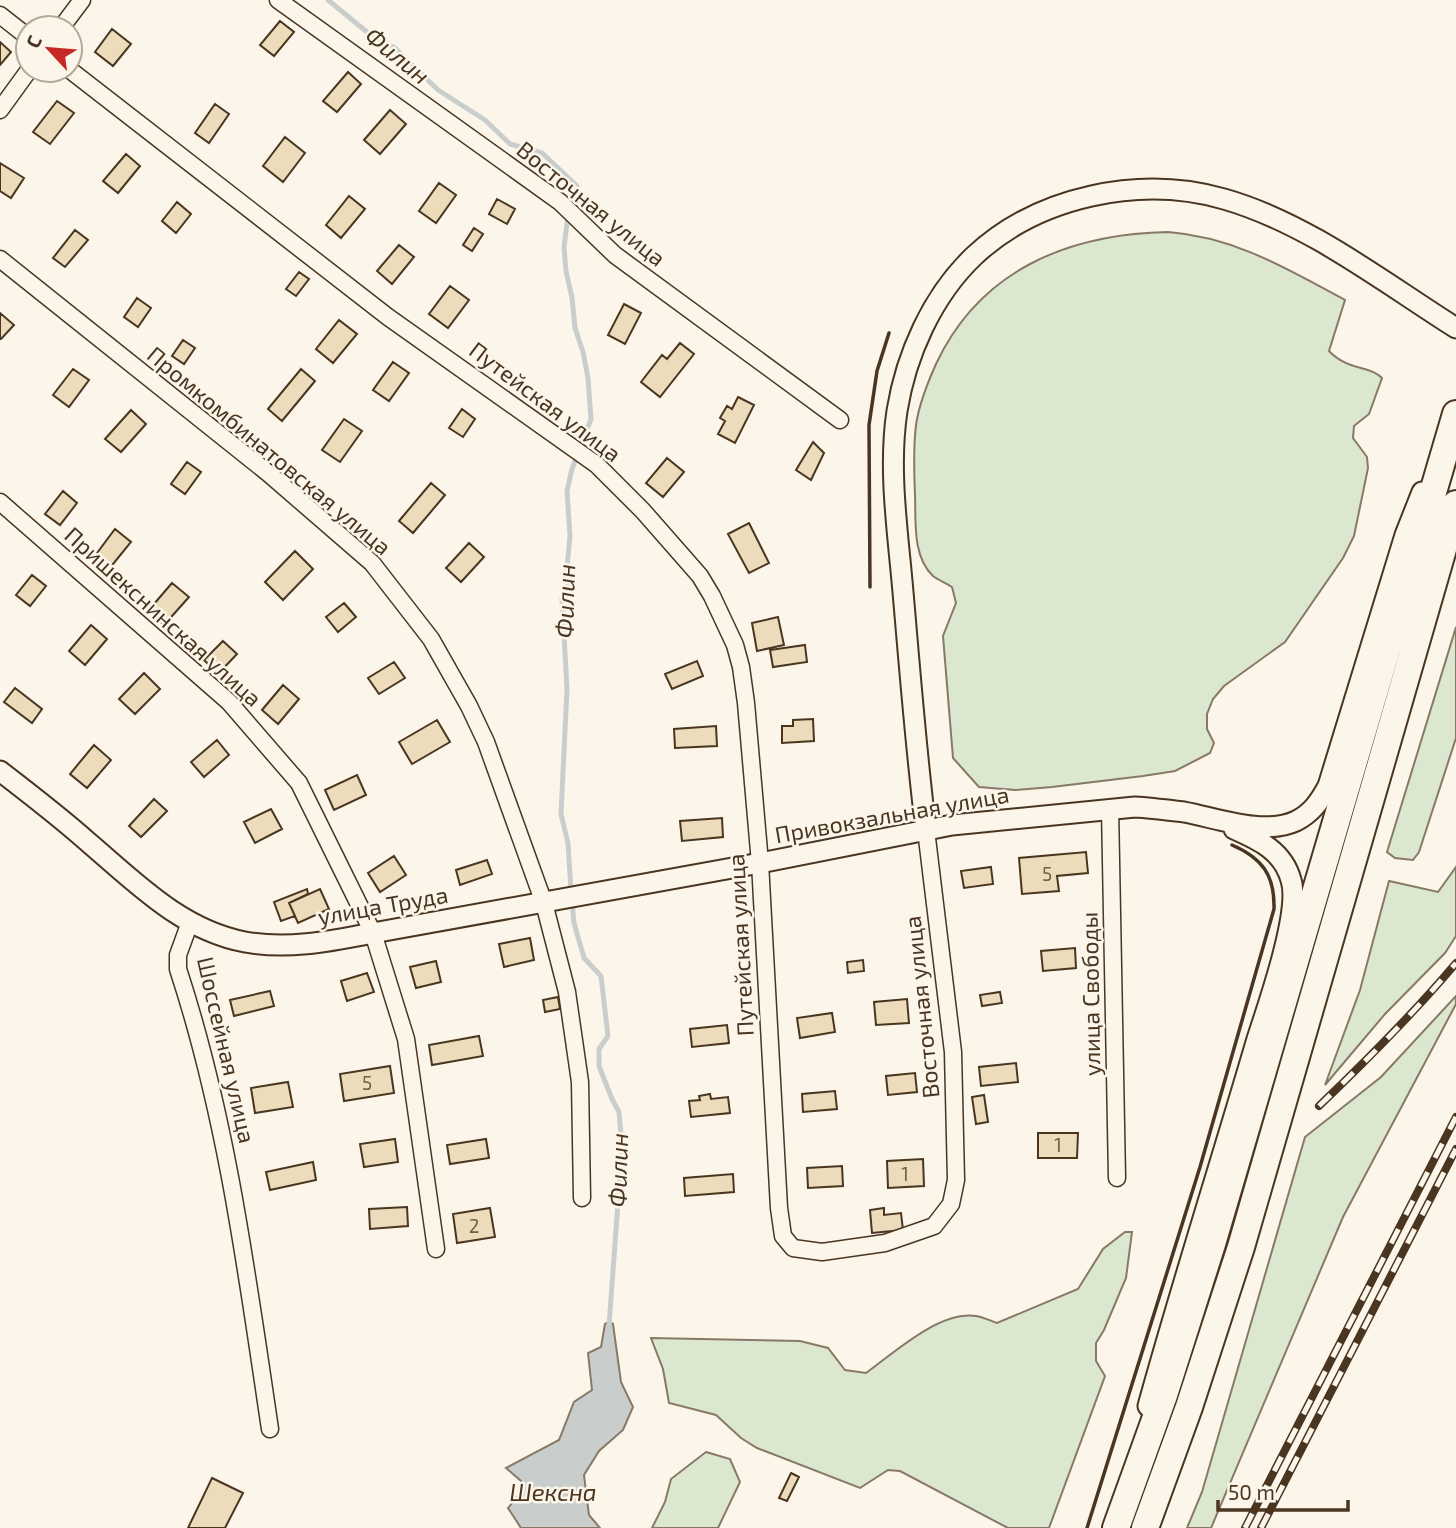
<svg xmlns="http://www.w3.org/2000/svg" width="1456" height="1528" font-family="'Exo 2',sans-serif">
  <rect width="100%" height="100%" fill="#fbf6e9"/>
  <!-- green -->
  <path fill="#dce7d0" stroke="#887966" stroke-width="2" d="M1168 232C1235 237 1287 269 1345 300L1329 351C1348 371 1369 365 1382 378L1369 414 1354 426 1353 438 1367 457 1368 468 1354 536 1343 558 1285 642 1224 686 1213 699 1207 714V729L1214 743 1210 753 1175 771 1143 776 1052 787 1015 790 979 787 953 758 943 636 956 603 952 587C946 583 938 580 933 576 912 556 916 521 915 495 914 471 913 448 916 425 919 404 927 384 936 364 980 270 1068 234 1168 232Z
    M1456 627V738L1419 852 1413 860 1395 858 1387 852Z
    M1456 867V936L1445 953 1385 1014 1325 1085 1360 990 1389 881 1438 892Z
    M1456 996V1004L1343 1217 1211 1528H1187L1202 1492 1305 1137 1381 1077Z
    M1125 1232H1132L1126 1278 1104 1330 1096 1343V1361L1105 1376 1049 1528H1008L900 1471 888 1470 860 1488 757 1448 741 1438 716 1415 669 1403 663 1369 651 1338 800 1341 828 1348 845 1370 866 1373C895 1352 939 1311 976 1316 983 1317 991 1321 997 1323L1078 1289 1103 1249Z
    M706 1452 730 1459 740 1482 718 1528H652L665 1502 671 1479Z"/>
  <!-- water -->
  <path fill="#c9cecd" stroke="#887966" stroke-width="2" d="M609 1322 613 1324 621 1382 633 1407 623 1430 599 1451 584 1475 589 1515 600 1528H521L508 1508 520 1493 521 1481 506 1468 559 1440 574 1402 592 1390 588 1353 601 1347 605 1324Z"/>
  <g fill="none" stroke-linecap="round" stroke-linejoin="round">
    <!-- stream -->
    <path stroke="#c9cecd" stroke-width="5" d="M328 0 378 41 394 47 438 90 485 120 510 144 542 153 577 186 570 207
      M568 216 564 247 566 271 572 298 575 328 583 352 588 378 591 419 572 469 567 491 570 536 566 577 571 592 562 598 567 689 561 814 568 843 571 891
      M572 901 574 923 584 958 601 976 608 1036 599 1049V1066L612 1099 619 1112 622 1147 609 1326"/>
  </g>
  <!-- building -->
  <path fill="#ecdcbc" stroke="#4a3520" stroke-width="2" d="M280 21 294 32 274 56 260 45Z
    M112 29 131 44 113 66 95 52Z
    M0 42 11 52 0 65Z
    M348 72 361 84 337 112 323 101Z
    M57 101 74 113 50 144 33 132Z
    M215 104 229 114 209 143 195 133Z
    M390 110 406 124 380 154 364 140Z
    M285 137 305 153 283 182 263 166Z
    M126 154 140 166 118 193 103 181Z
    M0 163 24 178 11 198 0 191Z
    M439 183 456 195 436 223 419 211Z
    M349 196 365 209 341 238 326 225Z
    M497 199 515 209 507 224 489 214Z
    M177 202 191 214 176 233 162 221Z
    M474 228 483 234 472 251 463 245Z
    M75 230 88 240 65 267 53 258Z
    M399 245 414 257 392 284 377 271Z
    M299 272 309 279 296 296 286 289Z
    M450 286 469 300 448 328 429 314Z
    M137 298 151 308 138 327 124 317Z
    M624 304 641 313 625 344 608 335Z
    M0 313 14 325 1 339H0Z
    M339 320 357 334 333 363 316 349Z
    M183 340 195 348 184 364 172 356Z
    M680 343 694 354 660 397 641 382 662 355 667 359Z
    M393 362 409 373 389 401 373 390Z
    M73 369 89 380 69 407 53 395Z
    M301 369 315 381 282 421 268 409Z
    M738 397 754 405 735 443 718 434 725 421 720 418 727 406 732 409Z
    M462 409 475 419 463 437 449 428Z
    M131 410 146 424 121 452 105 439Z
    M344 419 362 431 340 462 322 450Z
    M813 442 824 453 811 480 796 470Z
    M667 458 684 472 663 497 646 483Z
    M187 462 201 472 185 494 171 484Z
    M431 483 445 495 413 533 399 521Z
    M63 491 77 503 60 525 45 514Z
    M749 523 769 563 749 573 728 534Z
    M115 529 131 542 109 569 94 557Z
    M469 543 484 557 461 582 446 568Z
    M295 551 313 569 283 600 265 582Z
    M32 575 46 586 30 606 16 595Z
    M172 583 189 597 164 625 148 611Z
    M344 603 356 617 338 632 326 617Z
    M778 617 784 645 757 651 752 623Z
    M91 625 107 639 85 665 69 651Z
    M223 641 237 654 218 674 204 660Z
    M805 645 807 662 773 667 770 650Z
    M697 661 703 676 672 689 665 674Z
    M394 662 405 678 379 694 368 678Z
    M144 673 160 689 135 714 119 699Z
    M283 685 299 699 278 724 262 710Z
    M15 688 42 709 32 723 4 702Z
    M813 719 814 741 782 743V726H793V720Z
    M437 720 450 742 412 764 399 742Z
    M716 726 717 746 675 748 674 729Z
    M217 740 229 755 204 777 191 762Z
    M94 745 111 760 87 788 70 774Z
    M357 775 366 795 334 810 325 790Z
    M154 799 167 811 141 837 129 826Z
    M271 809 282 829 255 843 244 822Z
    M722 818 723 837 682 841 680 821Z
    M1086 852 1088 873 1057 876 1059 891 1022 894 1019 858Z
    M394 856 406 875 380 892 368 873Z
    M487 860 492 874 460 885 456 870Z
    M991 867 993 884 964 888 961 871Z
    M307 889 308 894 289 903 295 916 281 921 274 902Z
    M320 889 329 909 298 923 289 903Z
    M530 938 534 960 504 967 499 944Z
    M1075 948 1076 968 1043 971 1041 951Z
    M863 960 864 971 848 973 847 962Z
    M436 961 441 982 416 988 410 967Z
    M367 973 374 992 347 1001 341 981Z
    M270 991 274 1006 234 1016 230 1000Z
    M1000 992 1002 1003 982 1006 980 995Z
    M558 997 560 1009 545 1012 543 1000Z
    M907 999 909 1023 876 1025 874 1002Z
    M832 1013 835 1032 800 1038 797 1018Z
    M727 1025 729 1043 692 1047 690 1029Z
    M479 1036 483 1056 432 1065 429 1045Z
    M1016 1063 1018 1082 981 1086 979 1067Z
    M390 1066 394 1093 344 1101 340 1074Z
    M915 1073 917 1092 888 1095 886 1076Z
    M288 1082 293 1107 255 1113 251 1088Z
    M835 1091 837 1109 803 1112 802 1094Z
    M710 1094 711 1099 728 1097 730 1113 691 1117 689 1101 700 1100 699 1096Z
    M984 1095 988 1122 976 1124 972 1097Z
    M1038 1133H1078L1077 1158H1038Z
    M395 1139 398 1162 364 1167 360 1144Z
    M486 1139 489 1158 450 1164 447 1145Z
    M923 1159 924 1186 888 1188 887 1161Z
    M313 1162 316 1180 270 1190 266 1172Z
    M842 1166 843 1186 808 1188 807 1168Z
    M733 1174 734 1192 685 1196 684 1178Z
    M407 1207 408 1226 370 1229 369 1209Z
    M490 1208 495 1237 457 1243 453 1214Z
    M884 1208V1215L901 1213 903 1230 872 1233 870 1210Z
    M791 1473 799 1477 787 1501 779 1498Z
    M212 1478 243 1493 225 1528H188Z"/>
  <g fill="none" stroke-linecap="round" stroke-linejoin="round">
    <defs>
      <path id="minor" d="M278 0 560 202 615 255 840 420
        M0 15 28 37
        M61 28 82 0
        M70 70 388 317 597 465 643 511 700 576 712 596 735 645 741 667 746 703 760 863 779 1208 783 1236 793 1248 822 1252 885 1243 934 1226 951 1204 956 1180 953 1052 926 830
        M0 110 29 70
        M0 259 268 473 372 563 431 639 469 706 486 742 544 903 567 992 580 1082 582 1198
        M0 502 229 702 299 783 373 933 406 1039 436 1249
        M1110 808 1117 1178
        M190 922 178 955V969C227 1118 247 1275 270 1429"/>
      <path id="tertiary" d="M0 771C30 794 60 817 88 842 135 882 181 930 245 942 288 950 331 941 373 933L760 863 952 825 1135 807C1151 808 1167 810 1184 812 1217 818 1264 836 1296 821 1312 813 1320 801 1328 786L1405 535 1422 492
        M926 830C916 751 910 672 903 592 898 533 888 470 897 411 906 355 932 296 974 256 1038 196 1140 175 1224 199 1308 223 1383 282 1456 328
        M1148 1406C1182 1283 1221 1162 1257 1039 1268 1005 1301 911 1291 880 1283 851 1259 840 1234 829"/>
      <path id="trunk" d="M1116 1528 1164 1395 1212 1244 1456 414
        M1145 1528 1189 1407 1241 1247 1456 504"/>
    </defs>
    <!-- minor casing -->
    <use href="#minor" stroke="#4a3520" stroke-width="19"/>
    <!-- tertiary casing -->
    <use href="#tertiary" stroke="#4a3520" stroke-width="23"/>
    <!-- trunk casing -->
    <use href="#trunk" stroke="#4a3520" stroke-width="30"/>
    <!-- minor -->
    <use href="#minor" stroke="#fbf6e9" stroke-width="16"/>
    <!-- tertiary -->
    <use href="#tertiary" stroke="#fbf6e9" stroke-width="19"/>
    <!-- trunk -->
    <use href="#trunk" stroke="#fbf6e9" stroke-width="26"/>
    <defs>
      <path id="rail" d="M1319 1106C1367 1060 1413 1014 1456 963
        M1245 1528 1456 1117
        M1261 1528 1456 1149"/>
    </defs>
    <!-- rail casing -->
    <use href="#rail" stroke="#4a3520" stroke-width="8"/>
    <!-- rail -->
    <use href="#rail" stroke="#fbf6e9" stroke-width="5" stroke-dasharray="16" stroke-linecap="butt"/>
    <!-- wall -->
    <path stroke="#4a3520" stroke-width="3.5" d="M870 587 869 425 877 371 889 333
      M1087 1528 1200 1167 1274 909C1275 875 1262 858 1232 845"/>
  </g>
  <g text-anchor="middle" stroke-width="5" stroke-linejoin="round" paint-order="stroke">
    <!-- number labels -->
    <g font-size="19" fill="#725f47">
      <text x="1047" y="881">5</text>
      <text x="367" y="1090">5</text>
      <text x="1058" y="1152">1</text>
      <text x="905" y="1181">1</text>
      <text x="474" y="1233">2</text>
    </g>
    <!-- street labels -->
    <g font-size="23" fill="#4a3520" stroke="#fbf6e9">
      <text transform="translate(591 204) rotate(39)" y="8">Восточная улица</text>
      <text transform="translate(545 402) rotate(37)" y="8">Путейская улица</text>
      <text transform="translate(269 451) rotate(40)" y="8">Промкомбинатовская улица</text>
      <text transform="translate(163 617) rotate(42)" y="8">Пришекснинская улица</text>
      <text transform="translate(892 815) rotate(-10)" y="8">Привокзальная улица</text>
      <text transform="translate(383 906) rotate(-10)" y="8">улица Труда</text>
      <text transform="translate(741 945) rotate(-93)" y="8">Путейская улица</text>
      <text transform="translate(1091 994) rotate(-91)" y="8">улица Свободы</text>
      <text transform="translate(922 1007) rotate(-96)" y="8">Восточная улица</text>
      <text transform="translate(226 1050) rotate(77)" y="8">Шоссейная улица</text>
    </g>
    <!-- water labels -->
    <g font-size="24" font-style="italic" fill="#4a3520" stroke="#fbf6e9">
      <text transform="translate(397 56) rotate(39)" y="8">Филин</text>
      <text transform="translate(566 601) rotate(-88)" y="8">Филин</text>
      <text transform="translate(619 1170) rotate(-88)" y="8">Филин</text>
      <text x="553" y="1501">Шексна</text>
    </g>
  </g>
  <!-- north arrow -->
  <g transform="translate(49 49) rotate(296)"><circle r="33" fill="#fbf6e9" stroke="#b4a999" stroke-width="2"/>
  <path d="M0-5L12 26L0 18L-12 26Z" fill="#c62828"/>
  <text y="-10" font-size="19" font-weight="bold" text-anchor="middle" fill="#4a3520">С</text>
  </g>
  <!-- scale -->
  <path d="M1218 1500v10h130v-10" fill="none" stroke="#4a3520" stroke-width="3.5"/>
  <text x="1228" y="1500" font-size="21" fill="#4a3520" stroke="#fbf6e9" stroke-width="5" paint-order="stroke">50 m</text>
</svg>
